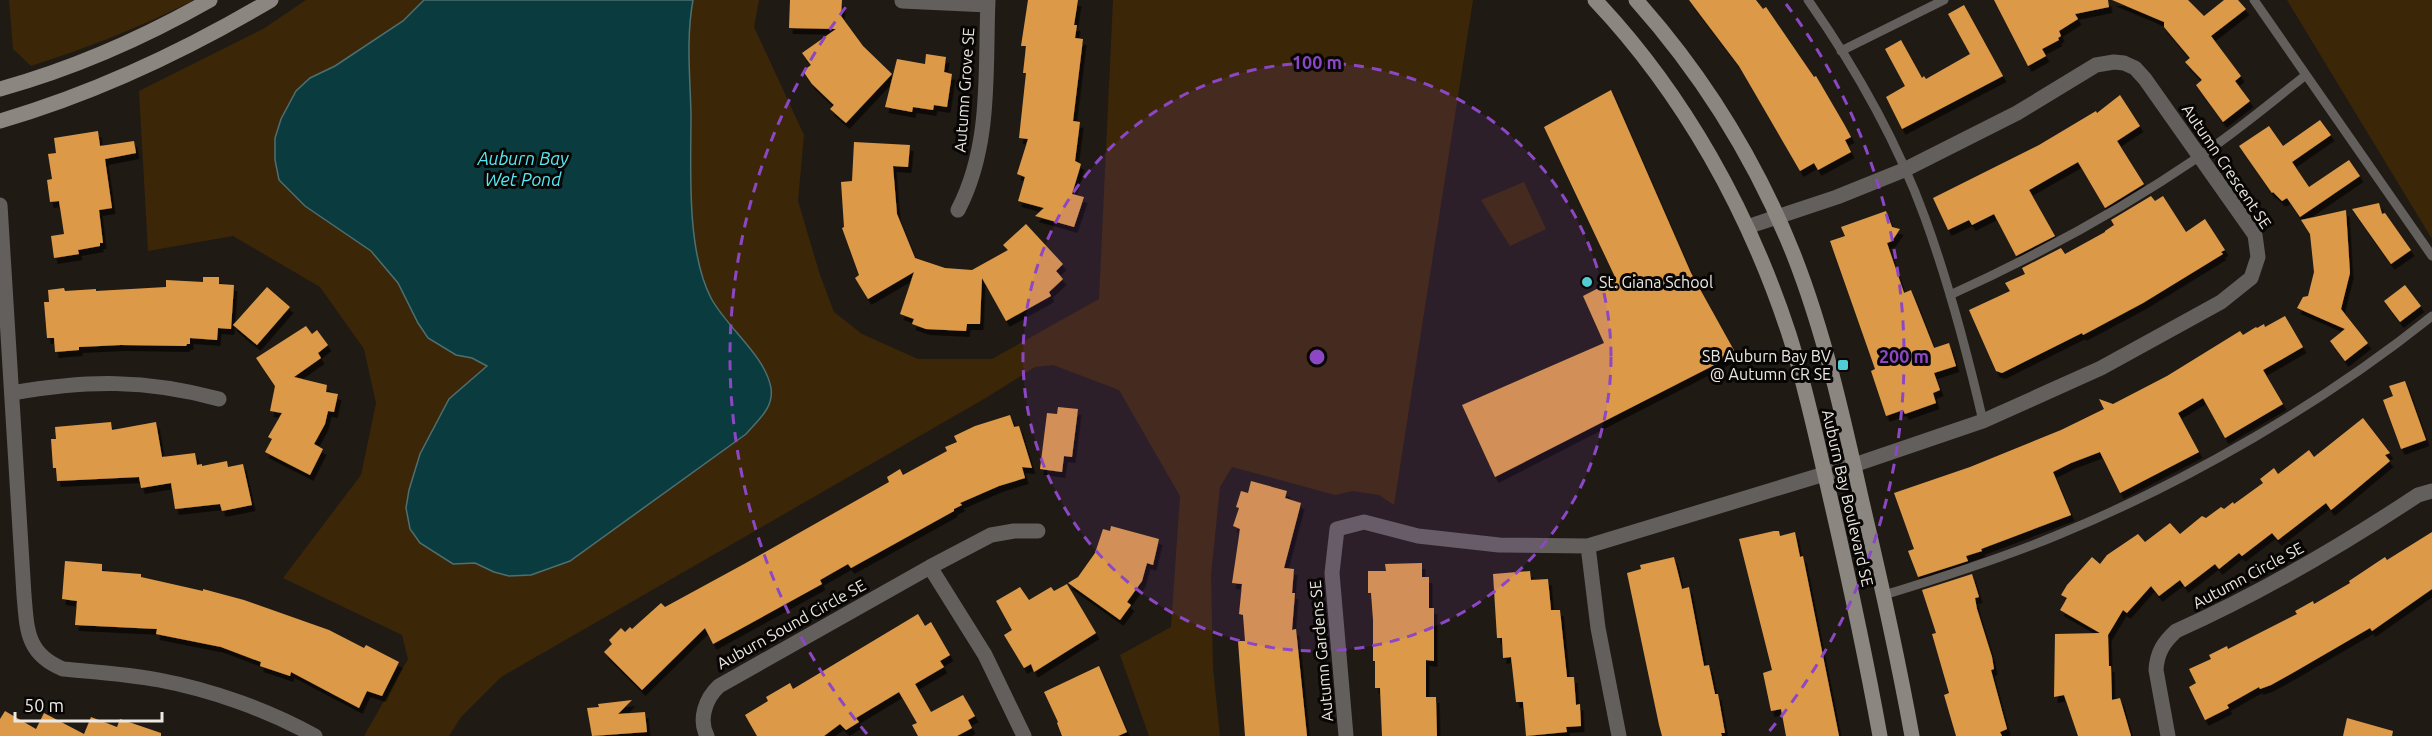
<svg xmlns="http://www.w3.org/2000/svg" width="2432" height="736" font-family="Ubuntu,sans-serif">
  <defs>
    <filter id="shadow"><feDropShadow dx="3.5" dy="6" stdDeviation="0" flood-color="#0009"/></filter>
  </defs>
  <rect width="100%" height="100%" fill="#201a14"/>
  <!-- green -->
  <path fill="#3c2608" d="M9 0H194C141 27 87 48 31 66L13 49Z
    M306 0H759L754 27 804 135 798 201 820 275 834 312 862 334 918 359H992L1099 299 1113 0H1473L1394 505 1379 495 1353 491 1335 495 1232 467 1220 487 1211 575 1213 668 1220 736H1149L1120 655 1171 627 1180 496 1119 390 1053 365 1035 367 984 399 501 677 461 717 449 736H364L408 659 402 635 283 578 361 475 376 403 364 349 320 287 233 236 148 251 139 91 263 29Z
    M2287 0H2432V239Z
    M1524 182 1546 229 1510 246 1481 200Z"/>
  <!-- water -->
  <path fill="#0a3b3e" stroke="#4e6f70" stroke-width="1.5" d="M424 0H693C686 38 690 75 691 114 691 167 686 250 711 298 727 328 765 355 771 388 774 408 758 420 746 434L570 561 531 575 509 576 494 572 475 563 453 564 420 543 410 529 406 508 409 490 420 454 449 399 487 366 472 358 456 355 428 338 418 323 398 283 371 251 305 206 279 180 275 160V138L281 119 296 91 310 78 335 66 403 21Z"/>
  <!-- building -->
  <path fill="#dc9a49" filter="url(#shadow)" d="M790 0H842L841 16 863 46 892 74 846 123 830 109 834 105 812 84 803 71 811 65 802 53 836 29 789 28Z
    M1028 0H1078L1074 25H1077L1075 38 1083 39 1073 121 1080 122 1075 161 1081 164 1072 194 1084 197 1074 227 1035 216 1044 208 1018 201 1025 177 1017 174 1028 139 1019 138 1026 73H1023L1026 46H1021Z
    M1689 0H1756L1763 9 1766 7 1814 77 1816 76 1844 124 1851 137 1845 140 1851 152 1818 170 1814 163 1800 171 1739 66Z
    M1994 0H2108L2109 7 2075 14 2078 19 2059 31 2061 36 2058 38 2059 40 2042 49 2046 56 2028 66Z
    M2112 0H2188L2204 16 2224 0H2238L2246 9 2211 36 2241 76 2235 81 2250 101 2223 122 2196 85 2202 80 2185 62 2190 58 2164 27V22Z
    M1964 5 2003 76 1902 129 1886 97 1905 86 1885 49 1901 40 1922 78 1924 76 1926 79 1970 54 1948 14Z
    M926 54 946 57 944 72 952 74 947 107 934 105 933 110 913 107 912 112 885 107 897 59 925 64Z
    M1611 90 1691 273 1736 354 1495 477 1462 405 1604 343 1583 296 1616 279 1544 127Z
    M2120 95 2140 126 2117 141 2144 184 2105 208 2078 162 2029 190 2055 236 2016 256 1994 214 1972 225 1969 220 1948 230 1933 198 2039 145 2096 111 2097 113Z
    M2320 120 2331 135 2292 162 2309 187 2349 160 2360 176 2300 217 2287 198 2282 201 2273 192 2272 193 2239 146 2269 126 2283 146Z
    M98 131 100 146 134 141 136 153 105 159 112 208 99 210 103 243H100V246L78 250 79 254 54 258 51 236 64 234 59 201 50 202 47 180 52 179 48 154 56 153 54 138Z
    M854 142 910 145 908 167 893 166 897 214 915 258 945 268 972 270 1008 250 1003 245 1026 224 1063 264 1056 271 1063 279 1049 292 1051 296 1006 321 982 278 980 324H967L966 331 926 329 912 324 914 319 900 314 914 272 868 299 855 278 859 275 842 228 844 227 841 182 852 181Z
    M2151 196 2155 201 2163 196 2186 232 2205 219 2225 250 2221 252 2223 254 2143 303 2083 335 2082 333 2002 373 1996 371 1969 310 2010 291 2005 283 2025 274 2022 268 2061 248 2065 254 2105 232V231L2114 225 2111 220Z
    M2379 203 2382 214 2385 213 2411 250 2391 264 2352 209Z
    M2346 210 2350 273 2341 309 2368 343 2345 361 2330 341 2345 329 2297 308 2303 297 2308 296 2314 272 2310 234 2301 220Z
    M1886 211 1892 227 1900 229 1892 241 1887 243 1904 293 1911 290 1934 348 1949 343 1956 366 1934 373 1940 390 1933 393 1936 403 1905 414 1903 410 1886 416 1871 371 1875 369 1830 241 1845 236 1841 227Z
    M203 277H219V284L234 285 231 329 218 328 217 340 190 338V344H187L186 346 121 345 79 347V350L55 352 54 338H47L44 302H49L48 290 64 288 65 291 96 289V291L166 287V280L203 282Z
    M2405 285 2421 306 2400 322 2384 301Z
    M267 287 290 307 257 345 233 325Z
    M2285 316 2303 347 2263 370 2283 404 2225 438 2203 398 2178 413 2199 452 2120 493 2100 452 2071 463 2053 472 2071 515 1981 549 1982 551 1966 556 1968 561 1918 577 1908 551 1914 549 1894 493 1970 467 2061 430 2104 409 2099 399 2113 404 2167 376 2240 331 2243 335 2256 327 2257 328 2264 324 2265 327Z
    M306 326 312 334 317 330 328 345 318 353 321 358 294 377 327 385 326 392 338 394 334 412 328 411 325 424 314 444 323 449 310 475 265 452 272 439 268 437 282 413 270 411 275 386 256 358Z
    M2405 381 2426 440 2401 449 2383 400 2393 396 2389 386Z
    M1058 407 1078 409 1072 457 1064 456 1062 472 1040 469 1047 413 1057 414Z
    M1010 415 1014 427 1019 426 1032 468 1022 467 1025 478 999 486 960 503 962 505 954 509V511L851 568 848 564 820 580 822 584 713 644 705 628 642 690 604 652 612 644 609 640 621 628 625 632 630 627 632 629 661 603 665 607 744 564 889 482 887 477 900 469 903 475 947 451 945 447 957 442 954 436 975 426Z
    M2363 418 2390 453 2385 455 2390 461 2347 497 2331 510 2326 503 2278 540 2272 533 2242 556 2239 553 2219 569 2215 564 2185 587 2180 580 2159 596 2151 586 2127 613 2123 610 2108 635 2109 666H2111L2112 700 2120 698 2131 736H2078L2064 695 2054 697 2055 634 2100 633 2060 610 2067 598 2061 595 2067 585 2092 557 2100 564 2107 555 2138 534 2145 542 2170 523 2180 534 2202 516 2206 518 2221 507 2224 509 2233 502 2234 504 2263 483 2260 479 2274 468 2278 474 2309 450 2314 457Z
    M111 422 112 430 156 422 162 457 195 453 197 465 202 464V466L227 461 228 467 243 464 252 505 222 511 220 504 175 509 171 483 141 488 139 477 57 481 56 468H53L51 439H56L55 427Z
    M1251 481 1287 491 1285 498 1301 503 1284 568 1294 569 1292 593H1295L1292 630 1296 629 1307 736H1245L1238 641H1245L1243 615 1239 614 1242 584 1232 583 1240 529 1233 526 1239 508 1236 507 1241 491 1248 493Z
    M1111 526 1159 539 1153 565 1147 563 1142 581 1127 602 1131 605 1120 620 1068 583 1078 577 1095 553 1103 529 1110 531Z
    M1774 531H1779L1780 536 1795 532 1800 557 1803 556 1839 736H1786L1781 709 1771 711 1763 673 1772 670 1739 539Z
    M2432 532V589L2372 631 2370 628 2296 671 2271 685 2260 689 2259 687 2227 705 2229 708 2205 720 2189 687 2196 683 2189 669 2211 659 2209 655 2227 646 2228 649 2297 614 2295 611 2313 601 2314 604 2350 583 2349 581 2385 557 2387 560Z
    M1674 557 1682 589 1689 587 1704 666 1709 665 1715 694H1718L1725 733H1721L1722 736H1662L1659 725 1627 573 1641 569 1640 565Z
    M65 561 102 564V571L141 574V577L203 591V589L244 600 329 630 364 648 366 645 399 662 382 696 367 691 359 708 291 672 290 676 260 666 261 662 221 647 156 634 157 629 75 625 77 601 62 599Z
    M1422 563V577H1429V608H1434V661L1426 660V697H1436L1437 736H1382L1380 688H1375V661H1373V620L1371 593H1368V571H1386L1385 564Z
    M1530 571 1531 580 1548 579 1551 610H1560L1567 677H1574L1576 705 1580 704 1581 726 1566 727 1567 732 1526 736 1523 702H1516L1511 657 1503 658 1502 638H1497L1493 574Z
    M1972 574 1979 597 1975 598 1977 609 1992 657 1994 669 1991 670 2007 729 2000 732 2002 736H1956L1944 695 1949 693 1932 634 1936 633 1922 590Z
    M1067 584 1096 633 1034 672 1031 664 1024 668 1004 635 1012 630 996 601 1020 587 1029 600 1051 587 1054 591Z
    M918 614 925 626 931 622 950 655 940 661 944 667 915 684 931 712 963 695 975 716 968 720 972 728 957 736H918L912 725 917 723 899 692 856 718 859 722 846 730 840 724 824 736H757L745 715 768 701 766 697 790 683 793 689Z
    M1099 666 1127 732 1118 736H1062L1057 723 1058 722 1044 692Z
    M632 700 618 714 645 712 647 732 592 736 587 708 599 707 598 704Z
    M5 711 36 729 44 713 84 734 91 717 117 727 120 719 161 733V736H0V719Z
    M2347 718 2393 731 2392 736H2343Z"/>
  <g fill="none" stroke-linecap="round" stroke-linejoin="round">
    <!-- lane -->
    <path stroke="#635f5c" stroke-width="9" d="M1808 0C1855 67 1897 141 1925 218 1949 284 1967 352 1983 421
      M2254 0 2432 256
      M1841 51 1944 0
      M1950 295C2036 256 2119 211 2197 158 2235 133 2270 103 2306 75
      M1884 595C1943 577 2003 558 2060 534 2187 482 2325 402 2432 316"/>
    <!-- street -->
    <path stroke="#635f5c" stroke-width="15" d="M902 1 988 5
      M0 205 24 595C27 629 26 654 63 669 95 672 127 674 159 680 212 690 268 710 315 736
      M958 210C992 145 985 70 988 0
      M12 393C87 380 145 379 219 399
      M1588 546 1598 628 1619 736
      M930 567 991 535 1014 531H1038
      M707 736C698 719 706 698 719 686L930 567 985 655 1024 736
      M1346 736 1332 573 1337 529 1364 522 1418 536 1499 545 1588 546 1854 465 1983 421 2030 400 2101 368 2221 302 2251 278 2258 257 2255 235 2145 79 2135 68 2124 63 2114 62 2096 65 2017 113 1904 170 1837 197 1747 227
      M2168 736 2156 670C2157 652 2164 642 2176 631 2261 593 2341 546 2418 495L2432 491"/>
    <!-- secondary -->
    <path stroke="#8c8681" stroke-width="15" d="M1595 0C1684 94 1749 212 1789 334 1805 384 1816 437 1828 488 1847 570 1865 653 1880 736
      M1636 0C1702 74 1756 161 1793 253 1825 334 1844 421 1863 506 1881 582 1898 659 1912 736
      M0 89C72 69 145 37 210 0
      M0 121C96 93 185 51 271 0"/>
  </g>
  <!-- distance rings -->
  <circle cx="1317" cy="357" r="294" fill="#8c48c4" fill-opacity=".12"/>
  <g fill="none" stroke="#8c48c4" stroke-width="3" stroke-dasharray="10 8">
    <circle cx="1317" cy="357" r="294"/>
    <path d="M867 734A587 587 0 0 1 848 4M1786 4A587 587 0 0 1 1767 734"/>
  </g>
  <!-- markers -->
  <g fill="#51ccd4" stroke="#080604" stroke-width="2">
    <circle cx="1587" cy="282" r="6"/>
    <rect x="1837" y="359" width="12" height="12" rx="3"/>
  </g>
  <g text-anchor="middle" stroke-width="6" stroke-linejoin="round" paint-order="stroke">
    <!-- street labels -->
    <g font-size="16" fill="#ece8e3" stroke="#080604">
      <text transform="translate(964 90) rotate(-86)" y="6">Autumn Grove SE</text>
      <text transform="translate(2227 166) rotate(56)" y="6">Autumn Crescent SE</text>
      <text transform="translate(1848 498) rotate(77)" y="6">Auburn Bay Boulevard SE</text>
      <text transform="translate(2248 575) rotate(-28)" y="6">Autumn Circle SE</text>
      <text transform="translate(791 624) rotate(-29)" y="6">Auburn Sound Circle SE</text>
      <text transform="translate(1321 651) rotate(-95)" y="6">Autumn Gardens SE</text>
    </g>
    <!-- poi labels -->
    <g font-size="16" fill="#ece8e3" stroke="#080604" text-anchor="start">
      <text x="1599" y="288">St. Giana School</text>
      <text x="1831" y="362" text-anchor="end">SB Auburn Bay BV<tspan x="1831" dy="18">@ Autumn CR SE</tspan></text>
    </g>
    <!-- water labels -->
    <g font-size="18" font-style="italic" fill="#56e9f3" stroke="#080604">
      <text x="523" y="165">Auburn Bay<tspan x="523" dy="21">Wet Pond</tspan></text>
    </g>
  </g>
  <circle cx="1317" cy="357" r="9" fill="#8c48c4" stroke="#080604" stroke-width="3"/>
  <g font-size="18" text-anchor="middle" font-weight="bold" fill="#8c48c4" stroke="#080604" stroke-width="6" stroke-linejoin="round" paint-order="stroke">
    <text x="1317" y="69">100 m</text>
    <text x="1904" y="363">200 m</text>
  </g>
  <!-- scale -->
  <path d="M15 712v9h147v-9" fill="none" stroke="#ece8e3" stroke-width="3"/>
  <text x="24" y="712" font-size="18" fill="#ece8e3" stroke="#080604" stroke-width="4.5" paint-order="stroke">50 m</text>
</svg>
